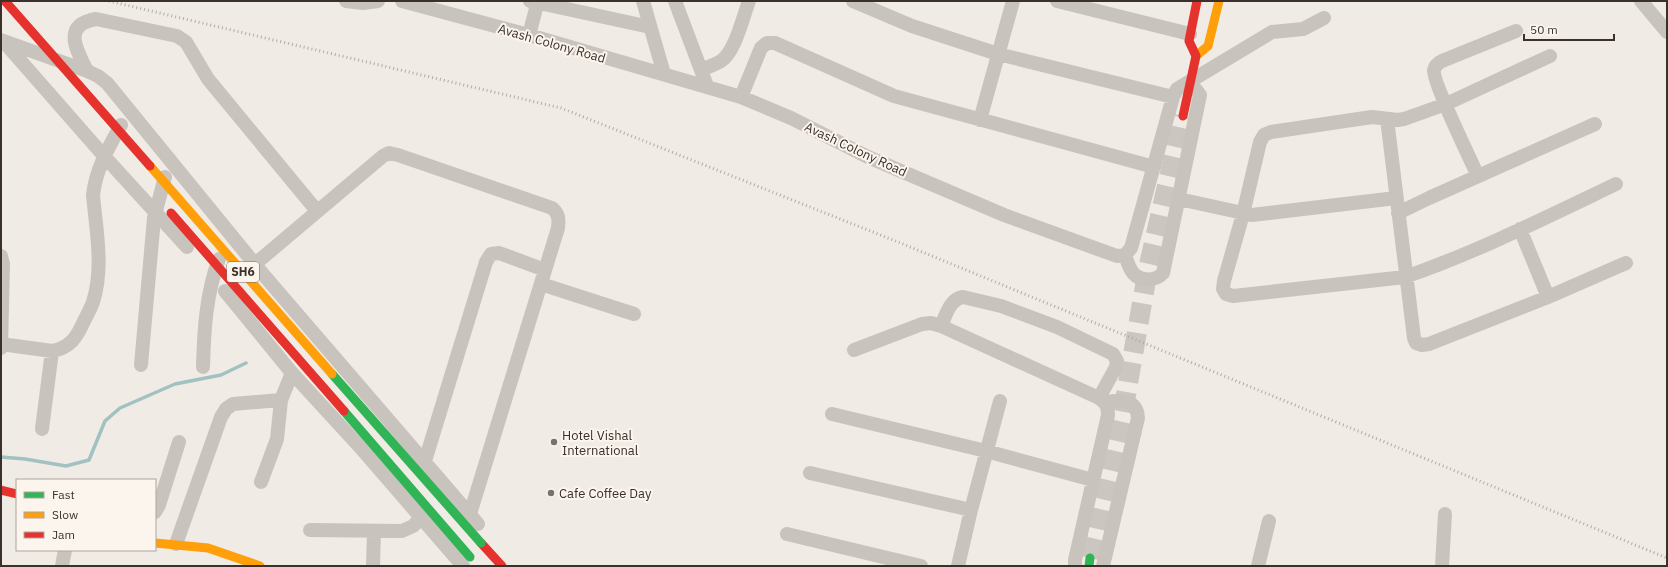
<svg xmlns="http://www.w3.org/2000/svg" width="1668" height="567" font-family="'IBM Plex Sans',sans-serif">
  <rect width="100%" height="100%" fill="#f0ebe5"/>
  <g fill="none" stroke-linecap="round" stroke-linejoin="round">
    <!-- stream -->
    <path stroke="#a1c2c1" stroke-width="3.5" d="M1 457 25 459 66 466 89 460 105 421 120 408 175 384 221 375 246 363"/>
    <!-- secondary-tunnel -->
    <path stroke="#ccc6c0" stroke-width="20" stroke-dasharray="20 10" stroke-linecap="butt" d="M1090 558 1123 412 1148 269 1183 116"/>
    <!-- street -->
    <path stroke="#c9c3be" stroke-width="14" d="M346 1 363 3 378 1
      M402 1 529 35 741 97 791 118 868 157 1004 215 1117 256 1125 255 1131 248 1173 97 1177 89 1272 32 1303 29 1324 18
      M530 1 650 27
      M643 1 664 74
      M675 1 707 86
      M853 1 912 26 998 54 1173 97
      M1057 1 1190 34
      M1641 1 1667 32
      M529 35 538 1
      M1 40 87 71 98 76 107 83 262 273 478 524
      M5 43 104 156 187 247
      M1550 56 1446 104 1404 119 1398 120 1372 117 1271 132 1264 135 1260 142 1243 214 1224 281 1223 289 1226 294 1233 296 1405 277C1477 252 1547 217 1616 184
      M701 70C707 67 715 65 721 61 735 52 743 17 749 1
      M87 71C76 49 62 25 96 19L177 36 186 42 208 79 317 211
      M741 97 761 48 767 43H775L894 96 1154 167
      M1387 119 1414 338 1416 343 1422 345 1429 344 1548 297 1626 263
      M980 120 1013 1
      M1478 176C1471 161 1432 80 1434 70 1435 65 1438 63 1442 61L1516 31
      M1179 199 1252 215 1396 198
      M1398 213 1429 198 1595 124
      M1520 229 1548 297
      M1125 255C1127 261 1129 268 1133 273 1141 282 1156 281 1163 273L1200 95 1190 82
      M1 256 3 264 1 348
      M255 264 383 156 389 153 398 155 552 208C559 214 559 219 558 228L470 514
      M541 284 634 314
      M225 291 292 373 360 447 463 566
      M941 326C946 315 950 299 963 297L1001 306 1057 327 1113 354 1117 361 1116 367 1099 398
      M1 344 52 351C70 348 77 337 84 321 87 315 91 308 93 302 104 268 96 229 93 195 96 168 109 147 121 125
      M854 350 922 324 931 323 941 326 1099 398C1106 403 1108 406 1108 415L1075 560V566
      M141 365 154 218 165 177
      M203 367C204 330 206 294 219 259
      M832 414 986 451 1093 480
      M42 429 52 351
      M425 461 486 262 491 254 499 253 545 270
      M810 473 971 510
      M261 482 277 439 281 400 292 373
      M155 512 159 505 179 442
      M310 530 402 531 413 526 421 518
      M787 534 921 566
      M176 544 221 417 226 409 233 404 281 400
      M62 566 65 550
      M373 566 374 531
      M958 566 971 510 1000 401
      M1103 566 1138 418C1137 399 1121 400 1105 402
      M1258 566 1269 521
      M1442 566 1445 514"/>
    <!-- fast -->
    <path stroke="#30b455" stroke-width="9" d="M1089 566 1090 558"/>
    <!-- slow -->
    <path stroke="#ff9f0a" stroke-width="9" d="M1196 56 1208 46 1219 1
      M155 543 208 548 260 566"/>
    <!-- jam -->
    <path stroke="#e5322d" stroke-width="9" d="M1183 116 1196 56 1189 41 1197 1
      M1 490 17 494
      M481 543 502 566"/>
    <!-- rail -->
    <path stroke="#b1aca8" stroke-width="3" stroke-dasharray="1 3" stroke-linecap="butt" d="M109 1 561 108 898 242 1667 558"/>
    <!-- fast-bridge -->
    <path stroke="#30b455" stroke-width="9" d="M332 374 481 543
      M344 411 470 557"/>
    <!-- slow-bridge -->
    <path stroke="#ff9f0a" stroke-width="9" d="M150 166 332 374"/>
    <!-- jam-bridge -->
    <path stroke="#e5322d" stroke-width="9" d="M5 1 150 166
      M171 213 344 411"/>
  </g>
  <!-- markers -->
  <g fill="#7a716c" stroke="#fbf5ee" stroke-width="1.5">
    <circle cx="554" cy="442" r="4"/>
    <circle cx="551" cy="493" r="4"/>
  </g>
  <g text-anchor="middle" stroke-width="4" stroke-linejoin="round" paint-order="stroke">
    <!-- shield labels -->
    <rect fill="#fbf5ee" stroke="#756b66" stroke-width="1" x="227" y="262" width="32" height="20" rx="3"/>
    <g font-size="12" font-weight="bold" fill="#3b302b">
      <text x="243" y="276">SH6</text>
    </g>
    <!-- street labels -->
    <g font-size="13" fill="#3b302b" stroke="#fbf5ee">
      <text transform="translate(552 43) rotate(16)" y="5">Avash Colony Road</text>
      <text transform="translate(856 149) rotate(25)" y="5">Avash Colony Road</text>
    </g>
    <!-- poi labels -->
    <g font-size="13" fill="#3b302b" stroke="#fbf5ee" text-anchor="start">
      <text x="562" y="440">Hotel Vishal<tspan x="562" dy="15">International</tspan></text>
      <text x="559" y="498">Cafe Coffee Day</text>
    </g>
  </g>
  <!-- border -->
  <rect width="1668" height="567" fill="none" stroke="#3b302b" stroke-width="4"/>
  <!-- legend -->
  <rect x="16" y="479" width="140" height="72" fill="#fbf5ee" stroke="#aea6a0"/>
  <rect x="24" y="492" width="20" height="6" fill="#30b455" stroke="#aea6a0"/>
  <text x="52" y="499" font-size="12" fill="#3b302b">Fast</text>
  <rect x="24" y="512" width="20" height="6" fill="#ff9f0a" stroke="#aea6a0"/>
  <text x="52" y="519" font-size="12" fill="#3b302b">Slow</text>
  <rect x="24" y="532" width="20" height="6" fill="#e5322d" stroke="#aea6a0"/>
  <text x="52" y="539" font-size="12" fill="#3b302b">Jam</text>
  <!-- scale -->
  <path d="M1524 34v6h90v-6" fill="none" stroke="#3b302b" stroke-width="2"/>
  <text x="1530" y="34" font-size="12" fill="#3b302b" stroke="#fbf5ee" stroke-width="3" paint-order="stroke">50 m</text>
</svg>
